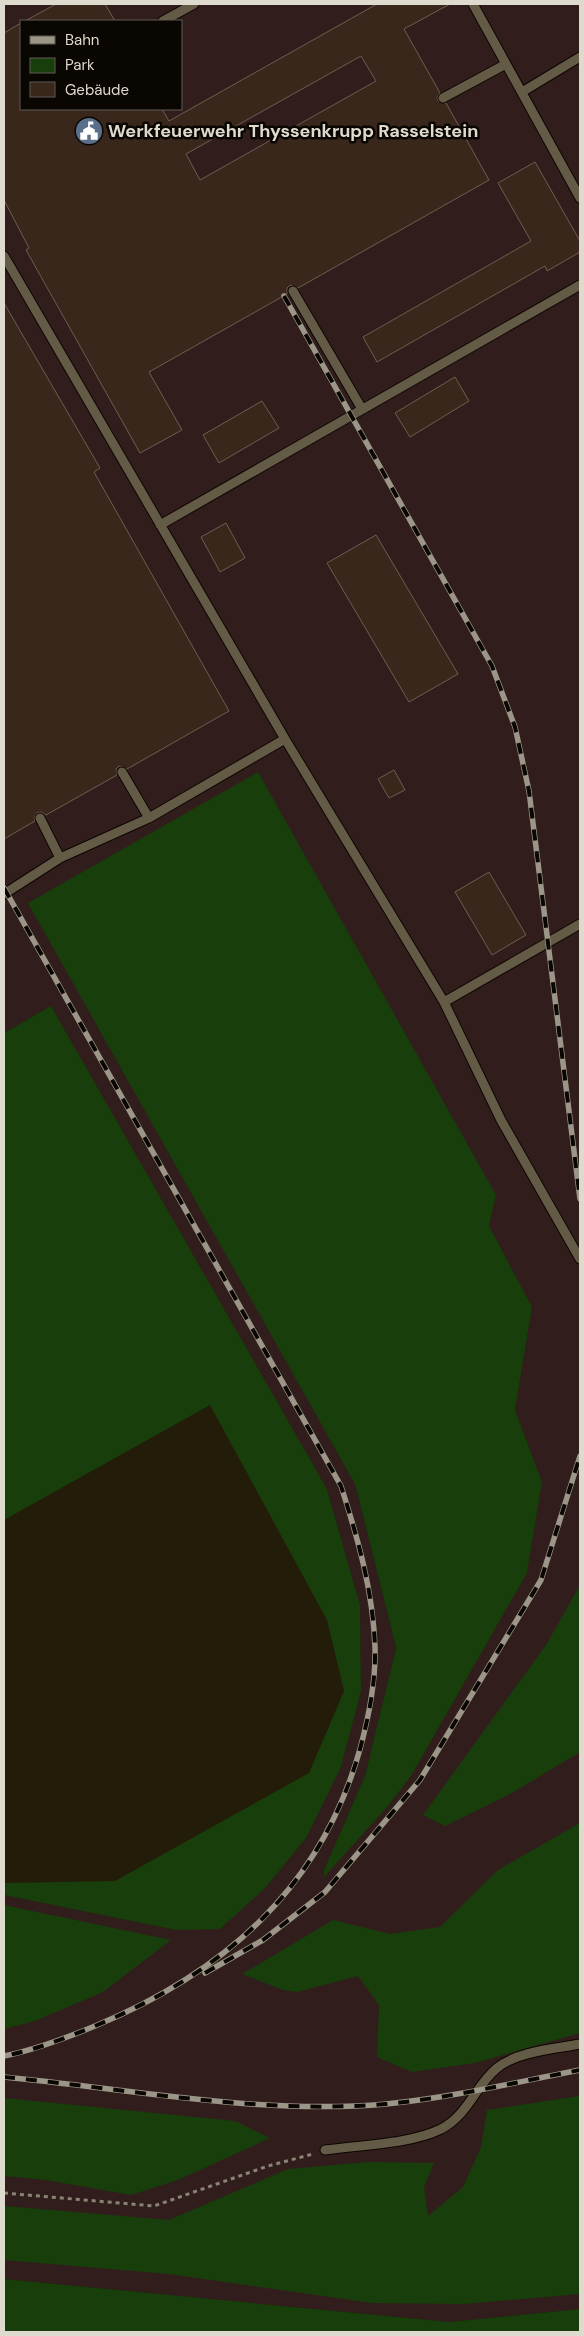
<svg xmlns="http://www.w3.org/2000/svg" width="584" height="2336" font-family="'DM Sans',sans-serif">
  <rect width="100%" height="100%" fill="#231c09"/>
  <!-- industrial -->
  <path fill="#311e1c" fill-rule="evenodd" d="M4 4H580V2309L449 2322 4 2279V1895L176 1930 341 1767 361 1691 360 1605 327 1489 51 1006 4 1033ZM21 21H181V109H21ZM496 1195 489 1226 532 1307 515 1410 542 1482 527 1573 411 1776 388 1806 324 1876V1870L365 1776 396 1648 355 1484Z"/>
  <!-- green -->
  <path fill="#183e0b" d="M258 772 496 1195 489 1226 532 1307 515 1410 542 1482 527 1573 411 1776 388 1806 324 1877V1870L365 1776 396 1648 355 1484 28 903Z
    M51 1006 327 1489 360 1605 361 1691 341 1767 306 1838 265 1888 220 1929 176 1930 4 1895V1883L115 1881 309 1773 344 1691 327 1620 210 1405 4 1520V1033Z
    M580 1585V1752L512 1793 445 1826 423 1815 546 1645Z
    M580 1823V2033L475 2063 412 2072 377 2057 379 2005 358 1976 297 1992 283 1990 242 1974 333 1920 390 1934 440 1927 498 1870Z
    M4 1905 171 1940 103 1992 35 2021 4 2029Z
    M580 2096V2294L464 2304 372 2303 169 2274 4 2260V2206L169 2220 288 2169 367 2162 434 2163 424 2187 428 2216 463 2187 481 2147 487 2110Z
    M4 2098 235 2121 270 2138 178 2180 131 2195 46 2180 4 2176Z
    M4 2279 449 2322 580 2309V2332H4Z"/>
  <!-- building -->
  <path fill="#39271c" stroke="#715c50" fill-rule="evenodd" d="M56 4H105L115 21H25Z
    M377 4H450L404 29 440 93 437 97 438 101 446 103 489 180 298 288 290 285 287 288V294L149 372 182 430 140 453 26 250 29 248 4 200V33L21 23V109H162L169 121ZM361 56 376 81 200 180 186 154Z
    M535 162 580 241V252L547 271 545 266 377 362 363 337 531 241 498 183Z
    M4 303 100 468 94 472 229 711 127 769 119 766 116 769 117 775 46 815 41 812 37 813 34 817 35 821 4 839Z
    M455 377 469 401 410 437 395 413Z
    M262 401 279 428 219 463 203 435Z
    M226 523 245 558 220 572 201 537Z
    M376 535 458 674 409 702 327 563Z
    M394 770 405 790 389 798 378 779Z
    M489 872 526 935 492 955 455 892Z"/>
  <g fill="none" stroke-linecap="round" stroke-linejoin="round">
    <defs>
      <path id="service" d="M473 4 580 198
        M163 21 194 4
        M522 92 580 57
        M443 98 506 64
        M4 256 285 739 149 818 60 858 4 894
        M293 291 362 409
        M160 525 580 285
        M285 739 444 1002 580 924
        M122 772 149 818
        M40 818 60 858
        M444 1002 501 1120 580 1259
        M325 2150C360 2145 411 2144 441 2129 469 2114 475 2086 497 2068 518 2051 555 2049 580 2044"/>
    </defs>
    <!-- service casing -->
    <use href="#service" stroke="#0c0600" stroke-width="11"/>
    <!-- path -->
    <path stroke="#8a8475" stroke-width="3" stroke-dasharray="4 4" stroke-linecap="butt" d="M4 2193 154 2206 268 2166 313 2154"/>
    <!-- service -->
    <use href="#service" stroke="#645b47" stroke-width="9"/>
    <defs>
      <path id="rail" d="M284 296 492 666 515 727 529 791 580 1199
        M4 888 341 1486C358 1539 373 1591 375 1647 376 1681 369 1716 360 1749 321 1888 225 1972 95 2026 66 2038 35 2050 4 2056
        M205 1973 263 1940 325 1892 420 1780 541 1580 580 1456
        M4 2077C130 2089 259 2115 386 2104 450 2098 517 2082 580 2070"/>
    </defs>
    <!-- rail casing -->
    <use href="#rail" stroke="#9c9688" stroke-width="5.5"/>
    <!-- rail -->
    <use href="#rail" stroke="#0a0702" stroke-width="4" stroke-dasharray="11" stroke-linecap="butt"/>
  </g>
  <!-- icons -->
  <defs>
    <symbol id="civic-disc" viewBox="-11 -11 22 22"><circle r="9.5" fill="#5c6f8a" stroke="#0a0702"/><path d="M-.6-6.5H3V-4.5H.6V-3L4-1V1h2V6H-6V1h2V-1L-.6-3ZM-1.2 2.5V6h2.4V2.5Z" fill="#fff"/></symbol>
  </defs>
  <g fill-rule="evenodd">
    <use href="#civic-disc" x="73" y="115" width="32" height="32"/>
  </g>
  <g text-anchor="middle" stroke-width="5" stroke-linejoin="round" paint-order="stroke">
    <!-- poi labels -->
    <g font-size="18" font-weight="bold" fill="#dfdace" stroke="#0a0702" text-anchor="start">
      <text x="108" y="137">Werkfeuerwehr Thyssenkrupp Rasselstein</text>
    </g>
  </g>
  <!-- border -->
  <rect width="584" height="2336" fill="none" stroke="#dfdace" stroke-width="10"/>
  <!-- legend -->
  <rect x="20" y="20" width="162" height="90" fill="#0a0702" stroke="#5f5b54"/>
  <rect x="30" y="36" width="25" height="8" fill="#9c9688" stroke="#5f5b54"/>
  <text x="65" y="45" font-size="15" fill="#dfdace">Bahn</text>
  <rect x="30" y="58" width="25" height="15" fill="#183e0b" stroke="#5f5b54"/>
  <text x="65" y="70" font-size="15" fill="#dfdace">Park</text>
  <rect x="30" y="82" width="25" height="15" fill="#39271c" stroke="#5f5b54"/>
  <text x="65" y="95" font-size="15" fill="#dfdace">Gebäude</text>
</svg>
